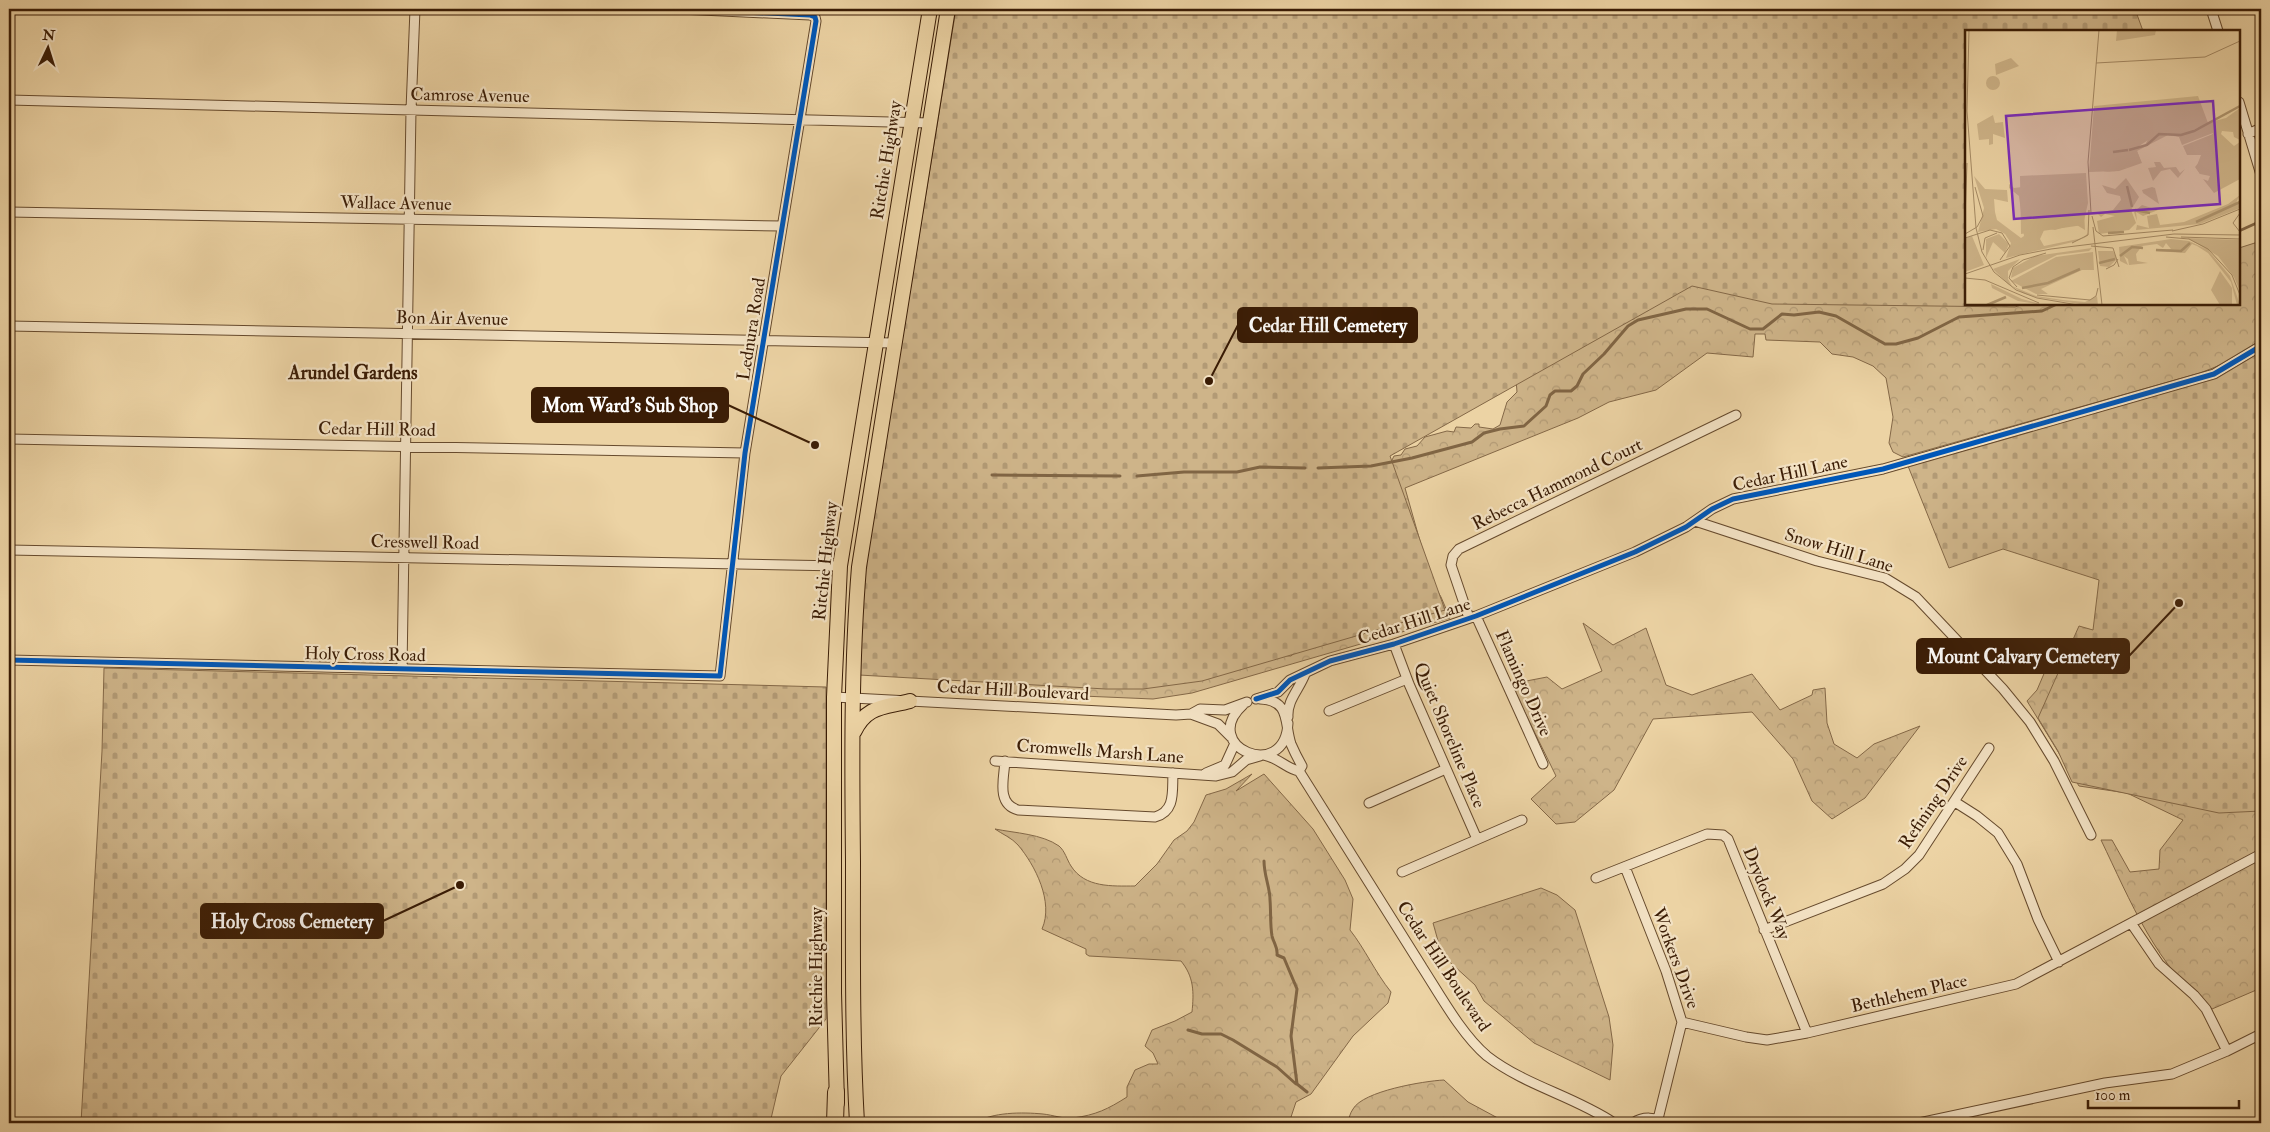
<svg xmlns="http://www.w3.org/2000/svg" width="2270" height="1132" font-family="'IM FELL Double Pica',serif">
  <defs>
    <pattern id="forest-crowns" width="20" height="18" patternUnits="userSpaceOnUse" patternTransform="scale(1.25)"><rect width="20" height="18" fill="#ceb489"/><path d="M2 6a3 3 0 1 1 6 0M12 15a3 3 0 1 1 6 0" fill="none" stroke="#b29a75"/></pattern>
    <pattern id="cemetery-stones" width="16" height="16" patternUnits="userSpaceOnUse" patternTransform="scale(1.25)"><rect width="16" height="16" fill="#ceb489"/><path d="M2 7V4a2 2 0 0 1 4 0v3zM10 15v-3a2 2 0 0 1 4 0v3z" fill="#b29a75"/></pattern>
  </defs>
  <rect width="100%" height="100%" fill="#ecd3a4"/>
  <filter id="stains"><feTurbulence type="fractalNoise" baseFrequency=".004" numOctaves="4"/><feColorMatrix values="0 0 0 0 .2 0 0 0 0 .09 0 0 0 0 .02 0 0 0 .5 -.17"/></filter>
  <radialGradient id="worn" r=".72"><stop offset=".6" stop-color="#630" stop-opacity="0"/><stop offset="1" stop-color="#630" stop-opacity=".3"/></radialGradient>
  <!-- forest -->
  <path fill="url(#forest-crowns)" stroke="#846847" d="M2261 241V340L2223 364 2200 373 1903 457 1893 452 1889 443 1893 417 1886 378 1873 366 1853 357 1832 354 1820 342 1766 340 1765 334H1755L1753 357 1707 353 1656 390 1609 402 1578 418 1405 488 1431 580 1441 597 1450 618 1192 693 1153 699 1011 693 1010 688H1007L1008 674 1262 655 1291 656 1299 649 1394 456 1401 455 1405 449 1417 446 1425 437 1447 431 1454 432 1456 427 1471 428 1475 424H1479V427L1493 429 1500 425 1507 402 1517 392 1516 379 1599 267 1966 304H2239V248Z
    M1583 623 1613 645 1646 628 1666 685 1692 695 1752 674 1780 710 1812 695 1813 690 1825 688 1827 723 1834 744 1857 758 1874 744 1920 726 1865 798 1832 819 1812 801 1793 759 1752 712 1653 719 1614 790 1575 822 1556 824 1531 799 1556 776 1511 684 1547 677 1562 689 1602 671Z
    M2103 636 2261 725V988L2212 1009C2157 969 2130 900 2101 840H2112L2130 872 2159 869 2160 850 2183 820 2127 793 2079 786 2027 701 2037 690 2046 669 2047 659 2055 649Z
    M1252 774 1236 791 1264 774 1313 829 1345 880 1353 899 1350 930C1365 949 1375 972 1391 992L1388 1003 1353 1036 1311 1094 1296 1102 1289 1123H975C992 1112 1022 1112 1043 1114 1053 1115 1063 1119 1073 1118 1096 1115 1108 1109 1127 1097V1087L1135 1070 1149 1064H1158L1153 1053 1145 1046 1152 1030 1175 1021 1192 1012C1194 992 1194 977 1181 961L1089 956 1086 954V949L1042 929C1054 902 1035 865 1018 845 1012 838 1002 834 995 829 1015 833 1042 834 1059 846 1065 851 1067 860 1071 866 1085 888 1112 886 1135 886L1157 864 1174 840 1187 831 1194 822 1206 795 1226 789Z
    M1541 888 1557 895 1575 910 1609 1017 1613 1045 1610 1080 1534 1043 1484 1001 1475 985 1442 955 1433 923Z
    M1444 1080 1468 1102 1507 1123H1347C1349 1119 1350 1113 1353 1109 1363 1091 1424 1081 1444 1080Z"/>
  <!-- cemetery -->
  <path fill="url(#cemetery-stones)" stroke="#846847" d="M956 9H2135L2143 31H1966V304H2024L2015 307 1772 304 1692 286 1390 456 1445 610 1202 681 1143 689H1106L859 675 865 568Z
    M2261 349V811L2219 813 2072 782 2058 751 2038 718 2079 626 2093 630 2099 580 2003 549 1949 568 1908 466 2211 377Z
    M104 668 826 687V1019L781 1076 770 1123H81L102 751Z"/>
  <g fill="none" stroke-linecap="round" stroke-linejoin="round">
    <!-- stream -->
    <path stroke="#806544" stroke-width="3" d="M2239 231 2261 221
      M1318 468 1371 466 1412 458 1472 442 1484 433 1500 429 1524 426 1546 406 1550 395 1555 391H1571L1577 386 1583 374 1604 354 1628 326 1638 320 1686 309H1707L1750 329H1763L1782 314 1794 315 1819 312 1836 316 1885 344H1896L1918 338 1959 317 2042 311 2057 304
      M992 475 1120 476
      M1137 476 1184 472H1237L1260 467 1305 468
      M1264 861C1264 876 1270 887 1270 900 1271 912 1270 924 1272 936 1274 944 1278 947 1277 955L1284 958 1297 989 1291 1036 1297 1084 1307 1092
      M1188 1030 1202 1034H1221L1233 1040 1277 1067 1296 1084"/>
    <defs>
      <path id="street" d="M2211 9 2218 31
        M9 100 930 123
        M2239 102 2261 175
        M2248 134 2261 128
        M9 212 782 226
        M9 326 894 343
        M9 439 745 453
        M1695 521 1817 561 1885 578 1916 597 2003 689 2030 722 2054 761 2091 835
        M9 550 840 566
        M1476 616 1543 764
        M1469 618 1451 565 1453 556 1459 549 1736 415
        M1394 644 1409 684 1477 839
        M9 660 720 676 745 453 816 21 815 17 810 15 680 9
        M402 669 411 110 415 9
        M834 697 1176 715 1191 714 1200 709 1225 710 1247 702
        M1256 699 1278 692 1290 680 1330 661 1394 644 1476 616 1635 552 1686 527 1712 509 1733 499 1883 469 2214 374 2261 346
        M1260 699C1291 700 1284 723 1291 744 1294 751 1298 759 1302 766L1299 771
        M1243 705C1198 746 1285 784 1288 723
        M1329 711 1407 679
        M1191 714 1218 724 1231 737
        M1288 717C1287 700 1299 690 1305 674
        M1264 755C1279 758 1287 769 1299 771 1340 837 1381 902 1422 967 1440 995 1462 1035 1487 1056 1526 1086 1574 1096 1614 1123
        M995 761 1216 776 1232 772 1246 760 1260 756
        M1005 761C1004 778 996 804 1018 810L1155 817C1176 811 1172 791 1173 773
        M1206 773 1225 765 1235 743
        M1955 802 1977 816 1998 833 2017 864 2038 919 2059 962
        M1369 803 1446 769
        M1625 867 1666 971 1682 1022 1658 1119
        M1402 872 1522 820
        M1596 878 1707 834 1723 835 1728 839 1807 1033
        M2131 923 2159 964 2194 995 2206 1009 2227 1051
        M1764 930 1883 884 1905 869 1919 855 1989 748
        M1682 1022 1746 1037 1767 1040 1807 1033 2016 984 2261 854
        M1633 1123C1643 1116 1656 1117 1666 1123
        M1919 1123 2105 1083 2172 1074 2227 1051 2261 1034"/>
      <path id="primary" d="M854 732C867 705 884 708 910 701
        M837 1103 834 993V697L840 566 930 9
        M857 1123C852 1036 853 949 853 862 852 764 851 665 859 567L948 9"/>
      <path id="highway" d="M835 1123 836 1092"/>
    </defs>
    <!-- street casing -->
    <use href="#street" stroke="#664a2d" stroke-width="11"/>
    <!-- primary casing -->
    <use href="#primary" stroke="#3a1c05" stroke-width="16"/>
    <!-- highway casing -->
    <use href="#highway" stroke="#3a1c05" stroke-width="18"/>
    <!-- street -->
    <use href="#street" stroke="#f3e2c4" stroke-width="9"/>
    <!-- primary -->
    <use href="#primary" stroke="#ecd3a4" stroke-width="14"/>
    <!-- highway -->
    <use href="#highway" stroke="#ecd3a4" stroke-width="16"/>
    <defs>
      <path id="cycleway" d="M9 660 720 676 745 453 816 21 815 17 810 15 680 9
        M1256 699 1278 692 1290 680 1330 661 1394 644 1476 616 1635 552 1686 527 1712 509 1733 499 1883 469 2214 374 2261 346"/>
    </defs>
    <!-- cycleway casing -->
    <use href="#cycleway" stroke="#f3e2c4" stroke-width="8"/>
    <!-- cycleway -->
    <use href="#cycleway" stroke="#0057b8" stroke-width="5"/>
  </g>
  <g text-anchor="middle" stroke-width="4.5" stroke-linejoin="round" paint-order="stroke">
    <!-- street labels -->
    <g font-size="18" fill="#3a1c05" stroke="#f3e2c4">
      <text transform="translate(470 95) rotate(1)" y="6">Camrose Avenue</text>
      <text transform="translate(886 160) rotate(-81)" y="6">Ritchie Highway</text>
      <text transform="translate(396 203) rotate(1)" y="6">Wallace Avenue</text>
      <text transform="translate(452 318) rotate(1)" y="6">Bon Air Avenue</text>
      <text transform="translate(751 329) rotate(-81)" y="6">Lednura Road</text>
      <text transform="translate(377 429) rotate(1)" y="6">Cedar Hill Road</text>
      <text transform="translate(1790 473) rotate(-12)" y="6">Cedar Hill Lane</text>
      <text transform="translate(1557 484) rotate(-26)" y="6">Rebecca Hammond Court</text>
      <text transform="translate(425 542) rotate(1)" y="6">Cresswell Road</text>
      <text transform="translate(1839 550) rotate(17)" y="6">Snow Hill Lane</text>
      <text transform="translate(825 561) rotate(-84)" y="6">Ritchie Highway</text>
      <text transform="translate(1414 621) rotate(-18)" y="6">Cedar Hill Lane</text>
      <text transform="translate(365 654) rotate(1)" y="6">Holy Cross Road</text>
      <text transform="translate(1524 683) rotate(66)" y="6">Flamingo Drive</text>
      <text transform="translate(1013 690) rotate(3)" y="6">Cedar Hill Boulevard</text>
      <text transform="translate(1450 735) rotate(67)" y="6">Quiet Shoreline Place</text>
      <text transform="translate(1100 751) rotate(4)" y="6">Cromwells Marsh Lane</text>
      <text transform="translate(1933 802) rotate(-56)" y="6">Refining Drive</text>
      <text transform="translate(1767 893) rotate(68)" y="6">Drydock Way</text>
      <text transform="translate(1676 958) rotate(70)" y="6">Workers Drive</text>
      <text transform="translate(1444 966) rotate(56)" y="6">Cedar Hill Boulevard</text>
      <text transform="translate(816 967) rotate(-90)" y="6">Ritchie Highway</text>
      <text transform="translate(1909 993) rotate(-13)" y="6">Bethlehem Place</text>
    </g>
    <!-- neighbourhood labels -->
    <g font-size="19" font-weight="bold" fill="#3a1c05" stroke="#f3e2c4">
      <text x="353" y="379">Arundel Gardens</text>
    </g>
  </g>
  <!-- overview -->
  <g transform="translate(1965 30)">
    <rect width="275" height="275" fill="#ecd3a4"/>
    <path d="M152 0H191L190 5 151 11ZM46 28 54 36 31 45 30 34ZM21 53a7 7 0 1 1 14 0a7 7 0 1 1-14 0ZM28 85 30 93 38 92 40 108 28 104V114L24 115V109L14 110 12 94ZM255 241 267 258V275H255L246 260Z" fill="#ceb489"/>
    <path d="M275 78V110L269 107 268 102 257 101 256 104 269 116 275 112V149L249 163 238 149 243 151 245 146 235 144 230 137 236 130 248 103 217 115 214 107 203 105 172 121 177 133 154 141 138 142 163 137 170 119 180 115 188 100H230L238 94 261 88ZM189 132H195L199 138 211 137 215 143 220 139 213 148 205 139 196 141 188 151 183 138 191 137ZM9 146 20 159 42 160 43 172 29 169 30 182 32 190 56 208 59 206 54 166 44 158V154L49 158 57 157 58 169 62 161 68 160 77 178 81 175 83 185 119 182 120 200 110 194 90 200 80 198 75 209 79 216 118 208 123 203 122 206 119 208 108 212 41 228 46 213 40 204 31 199 13 202 19 178ZM161 148 174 167 166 180 171 193 164 200 134 204 132 191 150 186 140 184 136 187 132 183 148 180 156 170 155 166 142 163 137 155 150 159ZM187 157 190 158 194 174 178 163 177 160ZM275 165 271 173 236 189 275 173V178L235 194 171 200 172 195 184 198 182 186 192 184 195 195 219 192 263 174ZM177 175 193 180 178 186 171 182 172 191 169 182ZM34 204 44 214 40 223 28 212 21 228V209ZM7 206 19 235 0 242V208ZM222 208 275 210V261L269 247 253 226ZM206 209 224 211 243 220 265 246 275 275H272L266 252 255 238 243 223 232 216 227 214 220 223 190 221 206 219 201 213 198 218 192 214 177 216 171 224 172 231 183 233 164 235 163 229 159 226 163 235 155 231 154 217ZM127 218 124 221 92 225 46 248 48 238 70 226ZM133 221H148L152 229 144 237 135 236ZM128 222 129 240H117L76 259 83 264H71L46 251 91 227ZM55 229 43 241V249L47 256 71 266 98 270 120 272 132 266 133 275H121L70 267 58 263 43 254 28 239ZM26 254 57 269 79 275 53 271 27 258Z" fill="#ceb489"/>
    <path d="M233 66 243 93 226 101H197L171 118 176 132 152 141 124 142 129 76ZM253 102 273 138 257 144H235L231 138 236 125H222L218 116ZM121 143 123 173 118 195 56 204 55 146Z" fill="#ceb489"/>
    <path fill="none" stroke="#af956e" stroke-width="2.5" d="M164 120 182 115 194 104 216 105 229 101 275 76M148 122 163 120M162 156 167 177M170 180 185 183M231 192 275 172M143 203 159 202M191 220 216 221 225 213M155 226 167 217 178 218M134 233 150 229M57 258 83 253 115 239M22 275 41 267"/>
    <path fill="none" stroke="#a58a64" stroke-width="1" d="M4 0 2 81 11 198 17 222 29 242 51 260 72 268 113 275M131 33 240 27 275 11M126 183 123 132 134 0M275 183 268 193 275 202M127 186 131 201 138 206 208 200M0 188 2 133M128 197 137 275M207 201 238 194 275 179M0 204 12 197 18 186 10 157M201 207 224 209 243 219 267 245 275 265M216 207 275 209M0 208 25 200 37 203 45 216 35 230M107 213 123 205 124 180M126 216 148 218 154 237M18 220 20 208 32 203M141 239 149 235 153 229M0 244 55 225 86 219 209 204 275 205M0 248 20 250 74 273M52 257 44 248 48 237 58 230 81 223M72 265 125 270 131 266 133 258"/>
    <path fill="#7b2cbf" fill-opacity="0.15" stroke="#7b2cbf" stroke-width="2.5" d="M248 71 255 174 49 189 41 86Z"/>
    <rect width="275" height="275" fill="none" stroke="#3a1c05" stroke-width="2.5"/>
  </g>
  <!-- callouts -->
  <path fill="none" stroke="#3a1c05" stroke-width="2" d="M1209 381L1238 325M815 445L728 405M2179 603L2129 656M460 885L383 921"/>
  <g fill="#3a1c05" stroke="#f3e2c4" stroke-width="2">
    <circle cx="1209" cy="381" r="5"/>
    <circle cx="815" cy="445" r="5"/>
    <circle cx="2179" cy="603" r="5"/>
    <circle cx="460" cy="885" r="5"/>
  </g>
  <g fill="#3a1c05" stroke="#3a1c05" stroke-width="2">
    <rect x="1238" y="308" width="179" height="34" rx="5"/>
    <rect x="532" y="388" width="196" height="34" rx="5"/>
    <rect x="1917" y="639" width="212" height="34" rx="5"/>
    <rect x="201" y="904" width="182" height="34" rx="5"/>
  </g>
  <g font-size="19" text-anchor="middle" font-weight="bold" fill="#fff">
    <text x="1328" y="332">Cedar Hill Cemetery</text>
    <text x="630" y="412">Mom Ward's Sub Shop</text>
    <text x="2023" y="663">Mount Calvary Cemetery</text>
    <text x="292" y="928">Holy Cross Cemetery</text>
  </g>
  <!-- margin -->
  <rect width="2270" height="1132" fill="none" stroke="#ecd3a4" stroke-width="30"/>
  <rect x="10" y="10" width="2250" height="1112" fill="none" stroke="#3a1c05" stroke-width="2.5"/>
  <rect x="15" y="15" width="2240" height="1102" fill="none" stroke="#3a1c05"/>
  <!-- north arrow -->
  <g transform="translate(48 48) rotate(4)" stroke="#f3e2c4" stroke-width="4" paint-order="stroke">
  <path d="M0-4L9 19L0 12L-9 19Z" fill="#3a1c05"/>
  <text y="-8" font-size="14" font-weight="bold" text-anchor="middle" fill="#3a1c05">N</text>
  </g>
  <!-- scale -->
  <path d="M2088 1100v8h151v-8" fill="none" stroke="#3a1c05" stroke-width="2.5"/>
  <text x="2095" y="1100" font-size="15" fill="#3a1c05" stroke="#f3e2c4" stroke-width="4" paint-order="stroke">100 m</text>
  <rect width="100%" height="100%" filter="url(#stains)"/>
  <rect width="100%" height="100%" fill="url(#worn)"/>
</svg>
